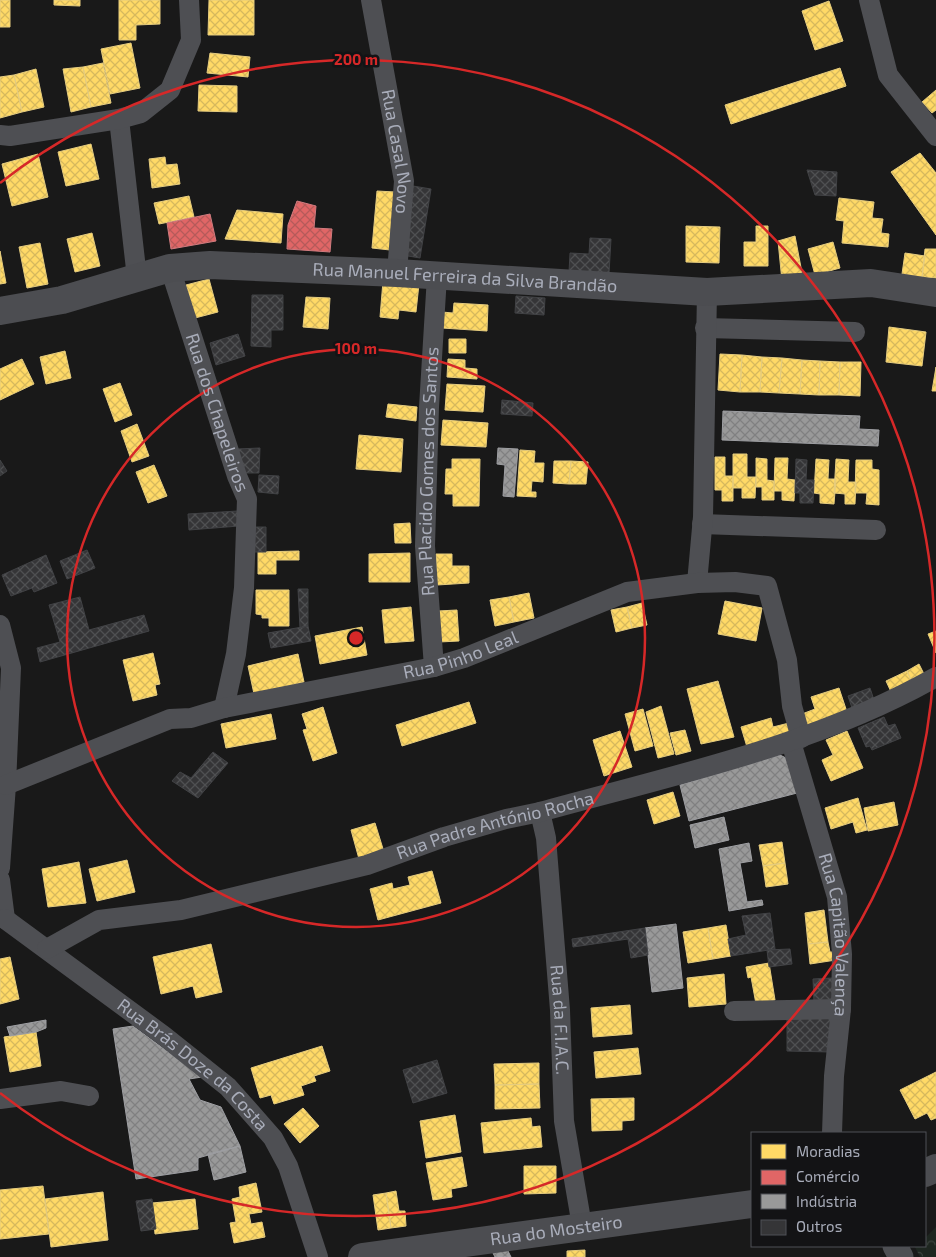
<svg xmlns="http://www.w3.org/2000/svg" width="936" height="1257" font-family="'Exo 2',sans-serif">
  <defs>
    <pattern id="forest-crowns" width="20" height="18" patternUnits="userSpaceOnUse" patternTransform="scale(1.25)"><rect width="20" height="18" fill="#1e2620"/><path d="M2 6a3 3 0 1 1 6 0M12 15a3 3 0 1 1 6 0" fill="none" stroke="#3c433e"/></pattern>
    <pattern id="homes-cross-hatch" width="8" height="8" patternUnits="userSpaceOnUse" patternTransform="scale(1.25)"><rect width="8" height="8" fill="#ffd966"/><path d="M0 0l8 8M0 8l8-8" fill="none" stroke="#d6b85d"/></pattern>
    <pattern id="shops-cross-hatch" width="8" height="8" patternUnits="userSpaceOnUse" patternTransform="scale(1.25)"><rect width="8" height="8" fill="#e06666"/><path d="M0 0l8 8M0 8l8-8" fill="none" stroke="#b55a5a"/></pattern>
    <pattern id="industry-cross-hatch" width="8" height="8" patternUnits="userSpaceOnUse" patternTransform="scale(1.25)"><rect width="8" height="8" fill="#999"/><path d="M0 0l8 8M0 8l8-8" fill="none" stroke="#808081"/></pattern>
    <pattern id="building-cross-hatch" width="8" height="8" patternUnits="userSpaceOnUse" patternTransform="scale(1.25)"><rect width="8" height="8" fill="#353537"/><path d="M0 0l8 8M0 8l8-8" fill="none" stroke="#4f5052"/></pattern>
  </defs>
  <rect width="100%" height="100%" fill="#191919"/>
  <!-- forest -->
  <path fill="url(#forest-crowns)" d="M936 1227V1257H920L915 1247 925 1246V1238Z"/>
  <!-- homes -->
  <path fill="url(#homes-cross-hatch)" stroke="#e5cc7f" d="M0 0H10V27H0Z
    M54 0H80V6L54 5Z
    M119 0H160V24L136 25V40H119Z
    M209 0H254V35H208Z
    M829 1 843 41 815 50 802 11Z
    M131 43 140 88 110 94 101 49Z
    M210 53 250 57 248 77 207 73Z
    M103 63 111 103 91 107 83 67Z
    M83 67 91 107 71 112 63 69Z
    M840 68 846 86 731 124 725 105Z
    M36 69 44 107 22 112 14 75Z
    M14 75 22 112 0 118V77Z
    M199 85 237 86V112L198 111Z
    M936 90V110L932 113 922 102Z
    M91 144 99 179 66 186 58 152Z
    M920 153 936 173V235L891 172Z
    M38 154 48 197 12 206 2 164Z
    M165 157 166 165 177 164 180 184 152 188 149 159Z
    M377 191 395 192 390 250 372 248Z
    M189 196 194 217 159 224 154 203Z
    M839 198 874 202 872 218 883 219 881 233 889 234 888 247 842 243 844 221 836 220Z
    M237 210 283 214 281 243 225 239Z
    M686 226 720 227 719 263 686 262Z
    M756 226H768V266H744V242H756Z
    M92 233 100 266 75 272 67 239Z
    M795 236 803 278 782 281 778 241Z
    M833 242 840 268 815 275 808 249Z
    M40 243 48 284 27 288 19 247Z
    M925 249H936V278L922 277Z
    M0 251 6 283 0 284Z
    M905 253 925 256 922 277 902 274Z
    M209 279 218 312 195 318 186 285Z
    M383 281 419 284 416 312 399 310 398 319 380 317Z
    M306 297 330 298 328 329 303 327Z
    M454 303 488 305 487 331 442 328V312L453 313Z
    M889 327 926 332 922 366 886 362Z
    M449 339H466V353H449Z
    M65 351 71 378 46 384 40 357Z
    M720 354 742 355 740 392 718 390Z
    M742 355 762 357 760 392H740Z
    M762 357 782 358 779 393 760 392Z
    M782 358 802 360 800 394 779 393Z
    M22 359 34 384 0 400V369Z
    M448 359 465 360V368L477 369V379L447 377Z
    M802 360 820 361 819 395 800 394Z
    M820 361 840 362 839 395H819Z
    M840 362H861L860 396 839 395Z
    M936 367V391H932Z
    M120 383 132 415 115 422 103 389Z
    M447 384 485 386 483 412 445 410Z
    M388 404 417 407 416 421 386 417Z
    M443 420 488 423 486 447 441 445Z
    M137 424 149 456 132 462 121 431Z
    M359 435 403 439 401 472 356 469Z
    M520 450 535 451 534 463H544L543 482 532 481 531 492H536V497L517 496Z
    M733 454H747V477H756L755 498H742V488H733Z
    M715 457H725V476H733V501H722V490H715Z
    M756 458 767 459V480L774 481V500H762V487H756Z
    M775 458H788L787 479 795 480 794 501 782 500V491H774Z
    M452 459H480L479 506H453V494H445L446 469H452Z
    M816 459 829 460 828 479H836L834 504 820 503V494L814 493Z
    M836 459 849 460 848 482H856L855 504H845V494L834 493Z
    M856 460H872V469L879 470V505L866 504 867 493H855Z
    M554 461H571L569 484 553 483Z
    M571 461 588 462 586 484H569Z
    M154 465 167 496 148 503 136 472Z
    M410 523 411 543H395L394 524Z
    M299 551V560H276V574H258V552Z
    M410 553V582H369V554Z
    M436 554H452V566H469V583L437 585Z
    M256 590H289V626H269V618H262V615L256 614Z
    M529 593 534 618 514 622 509 597Z
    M509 597 514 622 495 626 490 600Z
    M725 601 762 608 756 641 718 634Z
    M642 603 647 625 632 628 627 607Z
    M411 607 414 641 385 643 382 610Z
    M627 607 632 628 616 632 611 610Z
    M457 610 459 641 439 642 438 611Z
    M362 627 367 655 320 664 315 636Z
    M936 631V653L928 634Z
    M153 653 160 684 155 685 157 695 133 701 123 660Z
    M298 654 304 682 254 694 248 666Z
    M919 664 925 676 913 684 907 671Z
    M907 671 913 684 892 694 886 681Z
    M718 681 734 737 701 744 687 689Z
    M839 688 847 712 807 727 802 714 815 709 811 697Z
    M469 702 476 723 402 746 396 725Z
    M661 706 674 754 658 758 646 712Z
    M323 707 337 753 313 761 303 730 307 729 302 714Z
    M643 709 653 746 635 751 625 714Z
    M271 714 276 739 226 748 221 724Z
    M771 718 773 727 789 723 792 734 747 747 741 727Z
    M685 730 691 751 676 755 670 733Z
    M620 731 632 767 604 776 593 740Z
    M847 731 863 768 831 781 822 760 833 755 826 740Z
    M673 792 680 816 654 824 647 800Z
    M858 798 867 830 856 833 853 822 831 829 825 808Z
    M894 802 898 825 868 831 864 808Z
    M375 823 384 852 359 859 351 830Z
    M782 842 785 863 763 866 759 845Z
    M127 860 135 892 97 901 89 869Z
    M79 862 86 903 48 907 42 869Z
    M785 863 788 884 766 887 763 866Z
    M432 871 441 903 378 920 370 889 392 883 393 889 410 885 408 877Z
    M824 910 828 942 808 944 805 913Z
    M726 925 731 956 713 959 708 928Z
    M708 928 713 959 688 963 683 932Z
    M828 942 830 952H835L836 960 810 964 808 944Z
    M211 944 222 992 196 998 193 986 161 994 153 957Z
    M10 957 19 999 0 1004V959Z
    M769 963 775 1000 756 1004 751 977 748 978 746 967Z
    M724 974 726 1004 689 1007 687 978Z
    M630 1005 632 1034 593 1037 591 1008Z
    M36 1032 41 1066 10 1072 4 1037Z
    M322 1046 330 1071 314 1076 316 1081 301 1086 304 1095 274 1104 271 1095 260 1098 251 1068Z
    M638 1048 641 1074 596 1078 594 1052Z
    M539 1063V1084L495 1085 494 1064Z
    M936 1072V1118L931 1120 927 1113 915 1119 900 1090Z
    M539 1084 540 1108 495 1109V1085Z
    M634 1098V1120L622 1121V1130L592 1131 591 1099Z
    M303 1108 319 1126 300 1143 284 1124Z
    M455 1115 461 1152 426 1158 420 1121Z
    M531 1118 532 1127 540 1126 542 1147 484 1153 481 1123Z
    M462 1157 467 1186 451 1189 452 1197 433 1200 426 1163Z
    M524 1166H556V1193L524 1194Z
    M256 1183 262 1212 249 1214 251 1224 262 1222 265 1237 234 1243 230 1223 236 1222 232 1199 240 1197 239 1187Z
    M43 1186 49 1234 0 1239V1190Z
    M396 1191 399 1211H405L406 1226 391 1228 386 1193Z
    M103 1192 108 1240 51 1247 45 1199Z
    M386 1193 391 1228 378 1230 373 1195Z
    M195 1199 198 1229 155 1234 152 1203Z
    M585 1250V1257H567V1251Z"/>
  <!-- shops -->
  <path fill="url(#shops-cross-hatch)" stroke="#d07b7f" d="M297 201 316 206 314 228 332 229 330 252 287 249 288 225Z
    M210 214 216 241 171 249 167 223Z"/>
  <!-- industry -->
  <path fill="url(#industry-cross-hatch)" stroke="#9e9fa3" d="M723 411 860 416 859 429 879 430 878 446 722 440Z
    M498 448 518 449 514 497 503 496 505 465 497 464Z
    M780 755 788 759 801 792 689 821 680 785Z
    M724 817 729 840 695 848 690 825Z
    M749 843 752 861 740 863 747 902 762 900 763 905 729 911 719 849Z
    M676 924 683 988 652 992 645 928Z
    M46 1020V1028L36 1032 10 1036 7 1027Z
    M133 1026 202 1077 189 1079 200 1100 221 1107 240 1146 198 1158V1170L136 1179 113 1029Z
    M240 1146 246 1172 214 1180 208 1154Z
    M505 1245 511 1257H495L491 1249Z"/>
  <!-- building -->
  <path fill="url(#building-cross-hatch)" stroke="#414245" d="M807 170 837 172 836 196 815 195Z
    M413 186 431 189 420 258 402 255Z
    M590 238 611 239 609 274 569 272 570 253 589 254Z
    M252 295H283V330H271V347L251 346Z
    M516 296 545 298 544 315 515 313Z
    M238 334 245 356 216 365 210 343Z
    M502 400 533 403 532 416 501 414Z
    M260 448 259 473H244L237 449Z
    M796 459 807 460 806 480H814L813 503H800V493H795Z
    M0 460 7 471 0 476Z
    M259 475 279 476 278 494 258 492Z
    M238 511 239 526 189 530 188 514Z
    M250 527H266V552H249Z
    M87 550 95 568 67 579 60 561Z
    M46 555 57 583 34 592 32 588 11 596 2 575Z
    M298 589H308V626L300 628Z
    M80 597 89 630 144 615 149 631 40 662 37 648 60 642 49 605Z
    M308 626 311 641 271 648 268 633Z
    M870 688 874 700 852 708 848 696Z
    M884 717 888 726 895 724 901 738 872 750 870 746 866 747 858 728Z
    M213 752 228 763 198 798 172 781 180 772 191 778Z
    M770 913 775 949 731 956 728 939 746 935 742 916Z
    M645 928 648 955 631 958 628 939 573 947 572 939Z
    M790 949 792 964 769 967 767 950Z
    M832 978 833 1002H814L813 979Z
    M832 1017 831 1052 787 1051V1019Z
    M437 1060 447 1093 413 1103 403 1070Z
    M152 1199 156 1229 141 1231 136 1201Z"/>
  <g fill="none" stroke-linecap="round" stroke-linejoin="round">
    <!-- minor -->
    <g stroke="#4e4f53" stroke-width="20">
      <path id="s1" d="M371 0 404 181 397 273"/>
      <path d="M869 0 888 75 936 136"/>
      <path d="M119 119 137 278"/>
      <path d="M0 135 10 136 119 119 141 113 170 90 191 40 189 0"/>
      <path id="s2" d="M170 268 237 476 247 499 244 588 236 654 224 708"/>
      <path d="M705 328 855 332"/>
      <path d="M702 524 876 530"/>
      <path d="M697 583 703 517 707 292"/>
      <path d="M0 625 11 668 6 785 0 868"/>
      <path id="s3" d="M434 667 425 546 429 407 437 276"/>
      <path id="s4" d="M791 742 837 897 842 954 841 1009 834 1076 832 1133"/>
      <path id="s5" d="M6 785 170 719 191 718 224 708 434 667 464 658 627 592 697 583 735 582 767 586 787 660 792 706 801 738"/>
      <path id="s6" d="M540 812 546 838 560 1010 564 1121 582 1226"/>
      <path d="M0 880 5 919"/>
      <path id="s7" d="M5 919 164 1036 228 1087 273 1138 288 1166 318 1257"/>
      <path id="s8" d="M47 949 99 920 181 910 367 865 444 837 506 819 540 812C674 775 814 746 936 677"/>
      <path d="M734 1011 841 1009"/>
      <path d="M0 1099 61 1091 89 1096"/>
    </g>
    <!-- tertiary -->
    <path stroke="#4e4f53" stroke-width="25" d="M895 1246 901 1257"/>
    <!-- secondary -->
    <g stroke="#4c4d51" stroke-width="28">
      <path id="s9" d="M0 311 62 300 170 268 210 265 397 273 707 292 871 283 936 293"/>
      <path d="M925 1173 936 1168"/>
      <path id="s10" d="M362 1257 752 1204"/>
    </g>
  </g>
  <!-- distance rings -->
  <g fill="none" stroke="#d62828" stroke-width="2.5">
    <circle cx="356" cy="638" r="289"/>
    <path d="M0 183A578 578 0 1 1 0 1093"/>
  </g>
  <g text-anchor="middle" stroke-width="5" stroke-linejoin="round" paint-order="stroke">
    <!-- street labels -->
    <g font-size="18" fill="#a9adba" stroke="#131315">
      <text dy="6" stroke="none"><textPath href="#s1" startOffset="154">Rua Casal Novo</textPath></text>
      <text dy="6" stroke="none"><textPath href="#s9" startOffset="471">Rua Manuel Ferreira da Silva Brandão</textPath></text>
      <text dy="6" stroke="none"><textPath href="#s2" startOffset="152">Rua dos Chapeleiros</textPath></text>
      <text dy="6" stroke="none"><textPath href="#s3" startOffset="196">Rua Placido Gomes dos Santos</textPath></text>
      <text dy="6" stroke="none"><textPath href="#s5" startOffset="475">Rua Pinho Leal</textPath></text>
      <text dy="6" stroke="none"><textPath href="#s8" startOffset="468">Rua Padre António Rocha</textPath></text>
      <text dy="6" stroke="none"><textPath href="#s4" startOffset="199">Rua Capitão Valença</textPath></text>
      <text dy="6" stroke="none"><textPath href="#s6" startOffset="209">Rua da F.I.A.C.</textPath></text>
      <text dy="6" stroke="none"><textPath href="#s7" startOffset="238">Rua Brás Doze da Costa</textPath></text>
      <text dy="6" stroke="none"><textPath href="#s10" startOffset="196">Rua do Mosteiro</textPath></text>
    </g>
  </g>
  <circle cx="356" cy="638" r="8" fill="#d62828" stroke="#131315" stroke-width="2.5"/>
  <g font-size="15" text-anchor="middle" font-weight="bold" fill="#d62828" stroke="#131315" stroke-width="5" stroke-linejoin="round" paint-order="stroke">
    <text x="356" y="65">200 m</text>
    <text x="356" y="354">100 m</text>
  </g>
  <!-- legend -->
  <rect x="751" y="1132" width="175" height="115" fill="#131315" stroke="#4f5157"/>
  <rect x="761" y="1144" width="25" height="15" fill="#ffd966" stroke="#4f5157"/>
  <text x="796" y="1157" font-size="15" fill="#a9adba">Moradias</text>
  <rect x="761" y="1170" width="25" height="15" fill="#e06666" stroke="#4f5157"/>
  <text x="796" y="1182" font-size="15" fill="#a9adba">Comércio</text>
  <rect x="761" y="1194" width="25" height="15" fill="#999999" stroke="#4f5157"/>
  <text x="796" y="1207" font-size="15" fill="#a9adba">Indústria</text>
  <rect x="761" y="1220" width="25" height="15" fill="#353537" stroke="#4f5157"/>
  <text x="796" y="1232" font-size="15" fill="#a9adba">Outros</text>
</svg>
